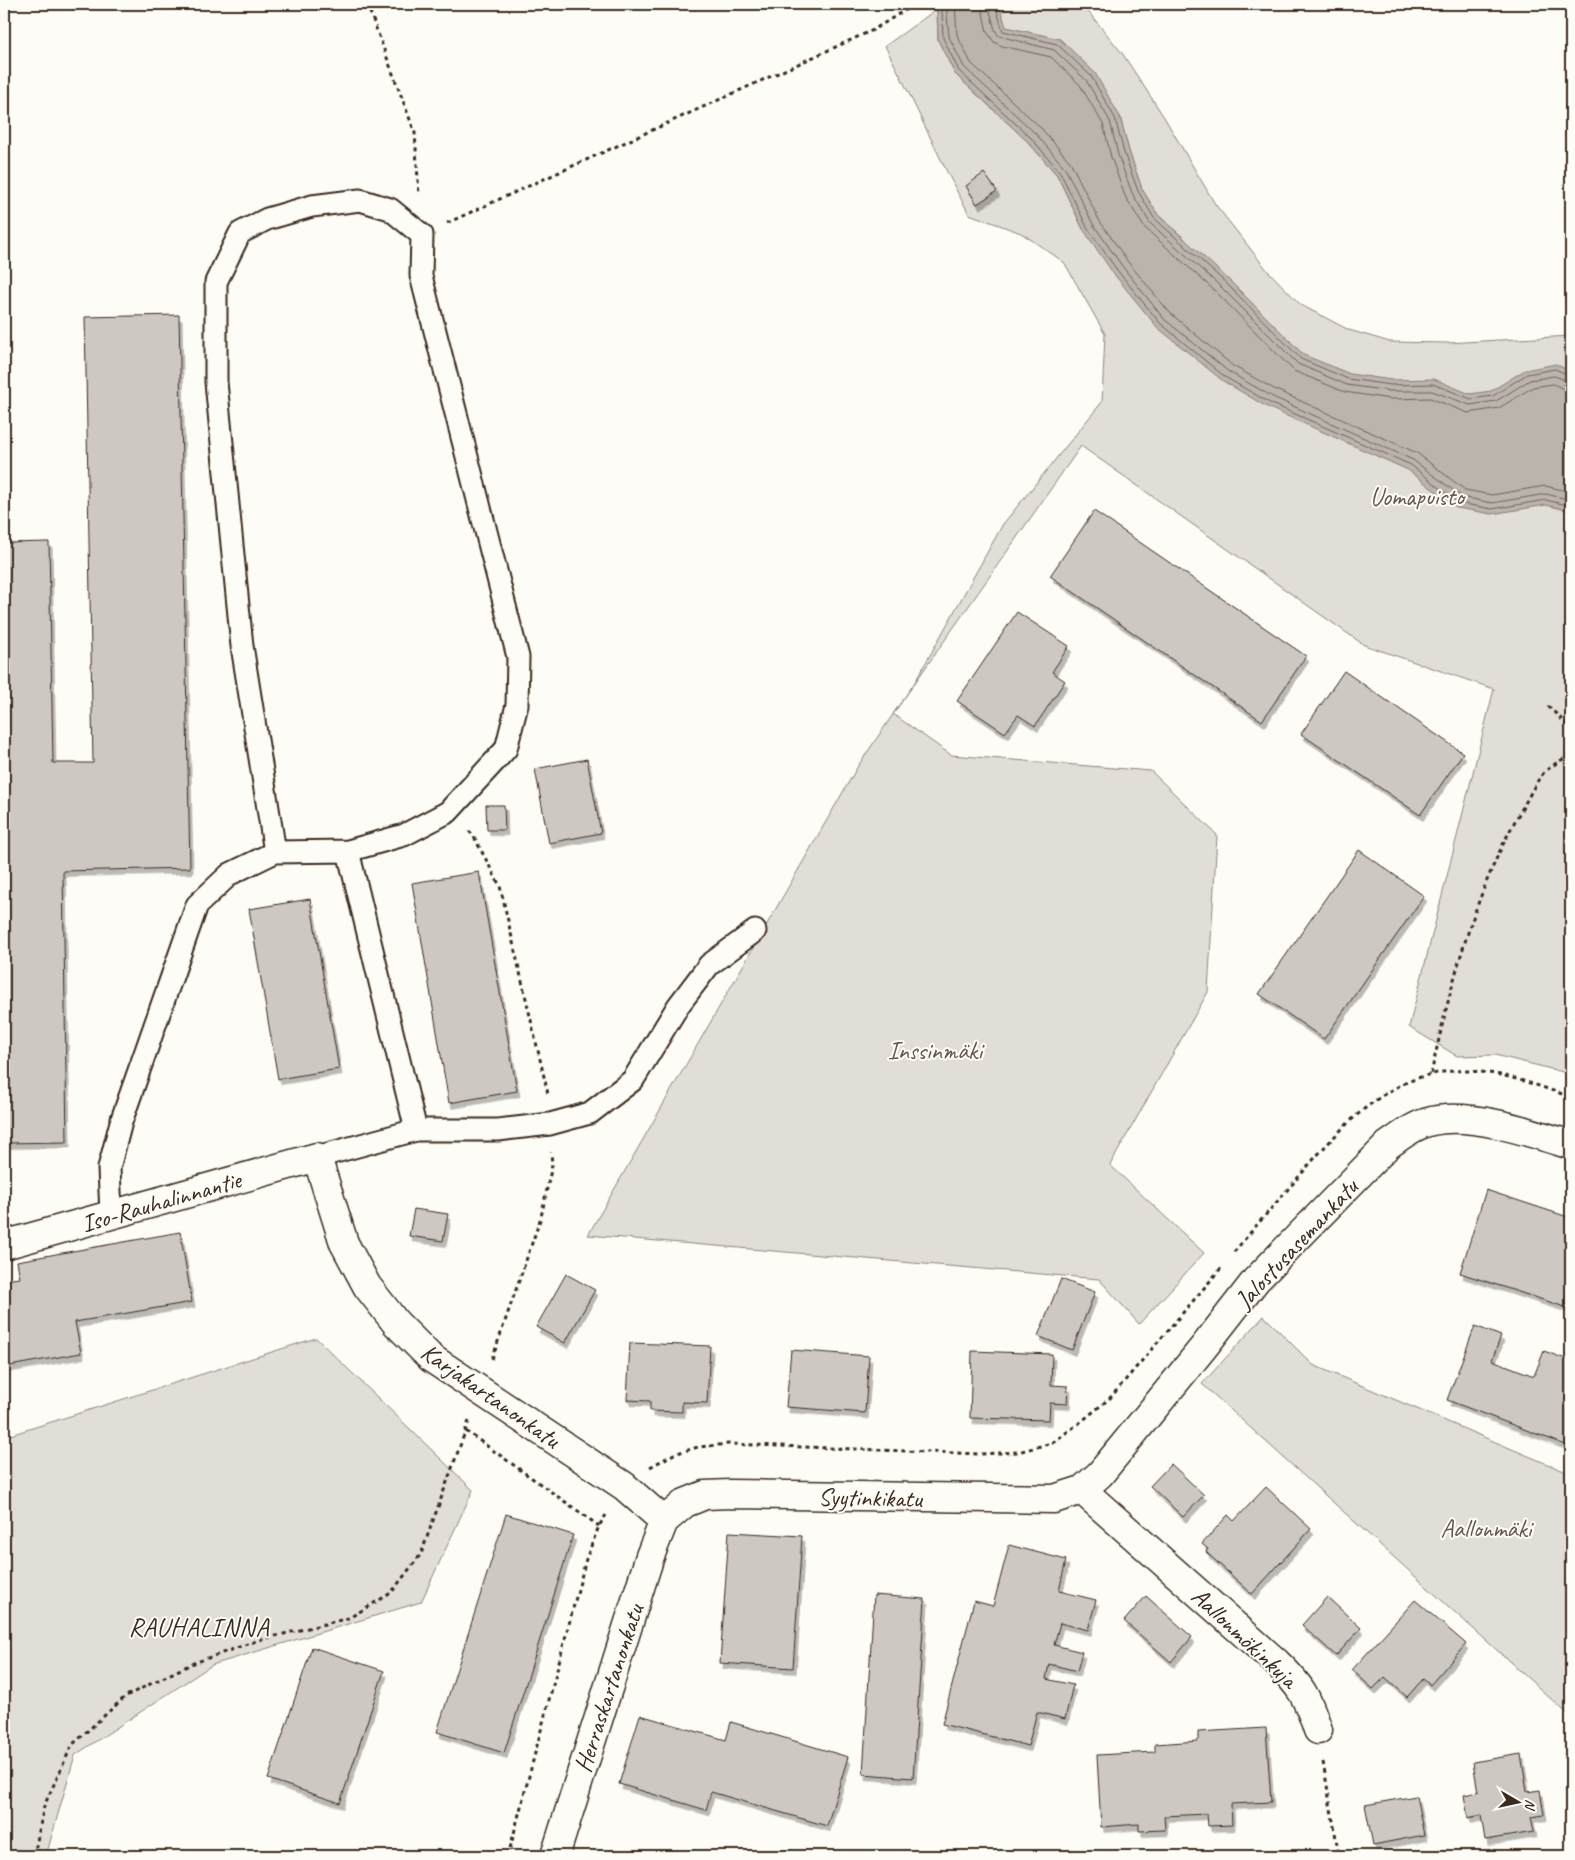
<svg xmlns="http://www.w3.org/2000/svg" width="1575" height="1860" font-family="Caveat,sans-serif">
  <defs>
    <filter id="shadow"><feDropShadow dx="3" dy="5.5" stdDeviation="0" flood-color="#0004"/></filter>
  </defs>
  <rect width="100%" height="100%" fill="#fdfcf7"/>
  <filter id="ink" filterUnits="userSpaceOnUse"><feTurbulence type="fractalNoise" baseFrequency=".02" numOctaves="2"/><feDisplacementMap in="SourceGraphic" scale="10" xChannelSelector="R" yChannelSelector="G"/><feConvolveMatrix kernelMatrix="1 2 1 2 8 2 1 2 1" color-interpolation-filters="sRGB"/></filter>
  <g filter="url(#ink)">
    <!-- green -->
    <path fill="#e1ded7" stroke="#8e847a" d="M999 4H1082L1122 53 1164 117 1215 204 1267 270 1301 305 1349 330 1390 342 1447 343 1571 336V1074L1495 1055 1457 1056 1409 1027 1494 689 1364 645 1081 446 893 714 951 755 1151 771 1217 835 1208 992 1110 1165 1204 1253 1139 1324 1099 1279 588 1235 858 766 915 682 1003 524 1102 402 1105 334 1064 262 1021 233 969 214C939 159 914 101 885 46L937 9 938 40 955 74 1027 141 1057 175 1083 229 1185 239 1158 215 1142 189 1129 151 1120 116 1030 33 1005 27Z
      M1264 1316 1313 1365 1571 1474V1717L1202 1384Z
      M316 1338 473 1490 421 1602 212 1665 75 1755 46 1856H4V1437Z"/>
    <!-- water -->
    <path fill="#bbb4ad" stroke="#887d74" d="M934 4H999L1006 27 1060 39 1095 73 1120 117 1129 151 1142 189 1158 215 1228 279 1304 355 1350 374 1391 380 1434 379 1470 394 1491 391 1525 370 1556 364 1571 372V511L1546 505 1492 514 1457 508 1408 470 1267 407 1223 381 1157 327 1113 273 1083 229 1057 175 1027 141 955 74 938 40 937 9Z"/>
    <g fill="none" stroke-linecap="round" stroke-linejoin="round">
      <!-- shore -->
      <path stroke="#6e6157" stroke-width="1" d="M939 4 942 9 943 38 959 71 1031 138 1060 172 1087 227 1117 270 1160 323 1225 377 1270 403 1411 465 1459 503 1492 509 1546 500 1571 506
        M946 4 949 37 964 67 1035 133 1065 168 1093 224 1122 266 1164 319 1229 372 1273 397 1413 460 1462 497 1492 503 1546 494 1571 500
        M955 4 957 35 971 63 1041 128 1071 163 1099 220 1128 262 1170 313 1233 366 1276 390 1417 453 1465 490 1492 495 1545 486 1571 492
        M981 4 987 32 994 42 1002 46 1051 57 1080 85 1103 124 1111 157 1125 196 1144 227 1216 292 1294 371 1345 392 1390 399 1430 398 1468 413 1499 408 1533 387 1553 384 1564 389 1571 390
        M988 4 995 30 999 36 1054 50 1086 80 1110 121 1118 155 1132 193 1150 223 1221 287 1298 364 1347 385 1390 391H1432L1470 405 1496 401 1530 380 1554 376 1571 382
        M995 4 1003 31 1057 44 1091 76 1115 118 1124 153 1138 191 1154 218 1225 282 1301 359 1348 379 1391 385 1433 384 1471 399 1493 396 1527 374 1555 369 1571 376"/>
    </g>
    <!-- building -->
    <path fill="#cdc8c2" stroke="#3b2a1e" filter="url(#shadow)" d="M984 173 997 191 977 204 966 186Z
      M179 315 190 868 63 871 67 1142 4 1143V543L49 542 53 763H93L85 317Z
      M1094 511 1306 656 1262 721 1050 576Z
      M1017 612 1069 646 1052 672 1065 681 1035 726 1018 715 1005 733 957 701Z
      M1344 671 1463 753 1420 815 1301 734Z
      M587 759 601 833 549 843 535 769Z
      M486 805H504L505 830H487Z
      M1359 850 1424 896 1324 1039 1259 994Z
      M479 872 517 1091 449 1103 412 883Z
      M310 899 339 1069 278 1079 249 909Z
      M1486 1190 1571 1218V1309L1460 1273Z
      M414 1209 448 1214 443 1241 409 1236Z
      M180 1232 192 1302 75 1322 81 1353 4 1367V1280L20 1278 17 1261Z
      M566 1274 595 1290 565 1343 536 1327Z
      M1061 1279 1095 1292 1072 1350 1038 1336Z
      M1475 1326 1501 1336 1492 1360 1534 1376 1544 1351 1571 1361V1447L1447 1400Z
      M630 1343 710 1346 707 1403 682 1402V1412L650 1411V1401L627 1400Z
      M791 1350 869 1356 865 1413 786 1407Z
      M972 1351 1052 1354 1051 1385 1068 1386 1067 1404 1050 1403 1049 1420 970 1418Z
      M1171 1464 1204 1495 1183 1517 1150 1486Z
      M1266 1487 1311 1529 1252 1594 1206 1552 1208 1549 1202 1544 1228 1515 1234 1521Z
      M506 1514 573 1535 504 1753 437 1732Z
      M729 1532 802 1536 793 1668 720 1663Z
      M1009 1545 1066 1560 1059 1591 1096 1600 1088 1630 1060 1623 1054 1645 1082 1652 1077 1671 1049 1664 1046 1679 1073 1685 1065 1719 1037 1712 1028 1746 942 1724 974 1601 993 1606Z
      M874 1595 925 1599 913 1778 863 1774Z
      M1146 1596 1192 1637 1171 1662 1124 1621Z
      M1327 1597 1361 1628 1336 1656 1302 1625Z
      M1415 1600 1466 1644 1430 1685 1423 1679 1407 1697 1385 1677 1373 1689 1352 1670Z
      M312 1647 384 1671 340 1803 268 1779Z
      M640 1715 726 1740 731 1722 848 1757 827 1826 711 1792 706 1810 619 1784Z
      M1266 1728 1271 1802 1231 1804 1232 1825 1208 1826 1207 1814 1164 1816 1165 1830 1139 1831V1824L1101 1827 1097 1755 1155 1752V1744L1198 1741V1732Z
      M1521 1754 1527 1792 1540 1790 1544 1815 1531 1817 1534 1832 1485 1840 1481 1815 1468 1818 1464 1795 1478 1792 1473 1762Z
      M1416 1796 1424 1835 1373 1845 1365 1805Z"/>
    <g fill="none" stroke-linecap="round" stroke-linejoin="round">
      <defs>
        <path id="service" d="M275 852 348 851 416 1130
          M317 1157 416 1130H498L550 1124 590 1113 633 1080 678 1006 709 965 755 931
          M111 1215 109 1168 121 1122 197 905 230 874 275 852 242 646 216 382V282L240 233 267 219 312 206 360 200 390 209 422 235 421 276 518 657 517 705 506 749 448 812 404 835 348 851"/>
        <path id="minor" d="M4 1245 317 1157 344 1243 367 1286 396 1323 431 1358 624 1486 664 1521
          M1082 1490 1276 1662C1301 1686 1307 1696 1318 1730
          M555 1856 650 1556 664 1521 685 1503 705 1495 730 1494 1054 1499 1082 1490 1100 1474 1203 1348 1256 1280 1388 1145C1401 1136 1416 1124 1432 1121 1471 1112 1533 1133 1571 1145"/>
      </defs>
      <!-- service casing -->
      <use href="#service" stroke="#3b2a1e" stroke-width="25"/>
      <!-- minor casing -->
      <use href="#minor" stroke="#3b2a1e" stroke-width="31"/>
      <!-- path -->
      <path stroke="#3b2a1e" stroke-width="3" stroke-dasharray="4 4" stroke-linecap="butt" d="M367 4 415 133 419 195
        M447 223 873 30 915 4
        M1548 706 1571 729
        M469 831 473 835 500 886 548 1094
        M1431 1074C1451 984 1474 893 1520 812 1527 801 1533 787 1541 776 1548 767 1562 760 1571 754
        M1234 1252C1254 1228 1275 1204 1296 1180 1341 1127 1392 1067 1468 1071 1504 1072 1538 1086 1571 1097
        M492 1359 541 1217 552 1165 551 1152
        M466 1431 599 1526
        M650 1467 674 1454 698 1447 729 1444 980 1454 1018 1452 1052 1443 1082 1421 1110 1398 1222 1267
        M1323 1762 1339 1856
        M34 1856 44 1806 72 1745 126 1696 191 1664 259 1640 349 1618 391 1593 421 1554 469 1421
        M508 1856 586 1559 599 1526 606 1515"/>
      <!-- service -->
      <use href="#service" stroke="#fdfcf7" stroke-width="21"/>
      <!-- minor -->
      <use href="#minor" stroke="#fdfcf7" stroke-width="28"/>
    </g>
  </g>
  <g text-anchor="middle" stroke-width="4" stroke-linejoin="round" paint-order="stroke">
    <!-- park labels -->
    <g font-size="25" fill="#64574c" stroke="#fdfcf7">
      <text x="1417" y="505">Uomapuisto</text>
      <text x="935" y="1059">Inssinmäki</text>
      <text x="1486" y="1537">Aallonmäki</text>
    </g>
    <!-- street labels -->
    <g font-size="25" fill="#3b2a1e" stroke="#fdfcf7">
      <text transform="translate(161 1201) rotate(-16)" y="9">Iso-Rauhalinnantie</text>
      <text transform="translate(1296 1243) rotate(-47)" y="9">Jalostusasemankatu</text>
      <text transform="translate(491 1395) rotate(35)" y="9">Karjakartanonkatu</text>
      <text transform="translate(870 1497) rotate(1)" y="9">Syytinkikatu</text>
      <text transform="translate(1245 1637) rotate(43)" y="9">Aallonmökinkuja</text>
      <text transform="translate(608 1688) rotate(-72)" y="9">Herraskartanonkatu</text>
    </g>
    <!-- neighbourhood labels -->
    <g font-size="26" letter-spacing="1" fill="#3b2a1e" stroke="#fdfcf7">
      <text x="199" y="1636">RAUHALINNA</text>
    </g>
  </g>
  <!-- margin -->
  <rect width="1575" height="1860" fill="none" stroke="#fdfcf7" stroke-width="20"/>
  <rect x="10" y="10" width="1555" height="1840" fill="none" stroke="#3b2a1e" stroke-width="2" filter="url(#ink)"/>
  <!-- north arrow -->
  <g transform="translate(1518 1802) rotate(99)" stroke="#fdfcf7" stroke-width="4" paint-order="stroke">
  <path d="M0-4L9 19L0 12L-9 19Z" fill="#3b2a1e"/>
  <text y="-8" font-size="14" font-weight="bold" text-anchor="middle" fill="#3b2a1e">N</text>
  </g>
</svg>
